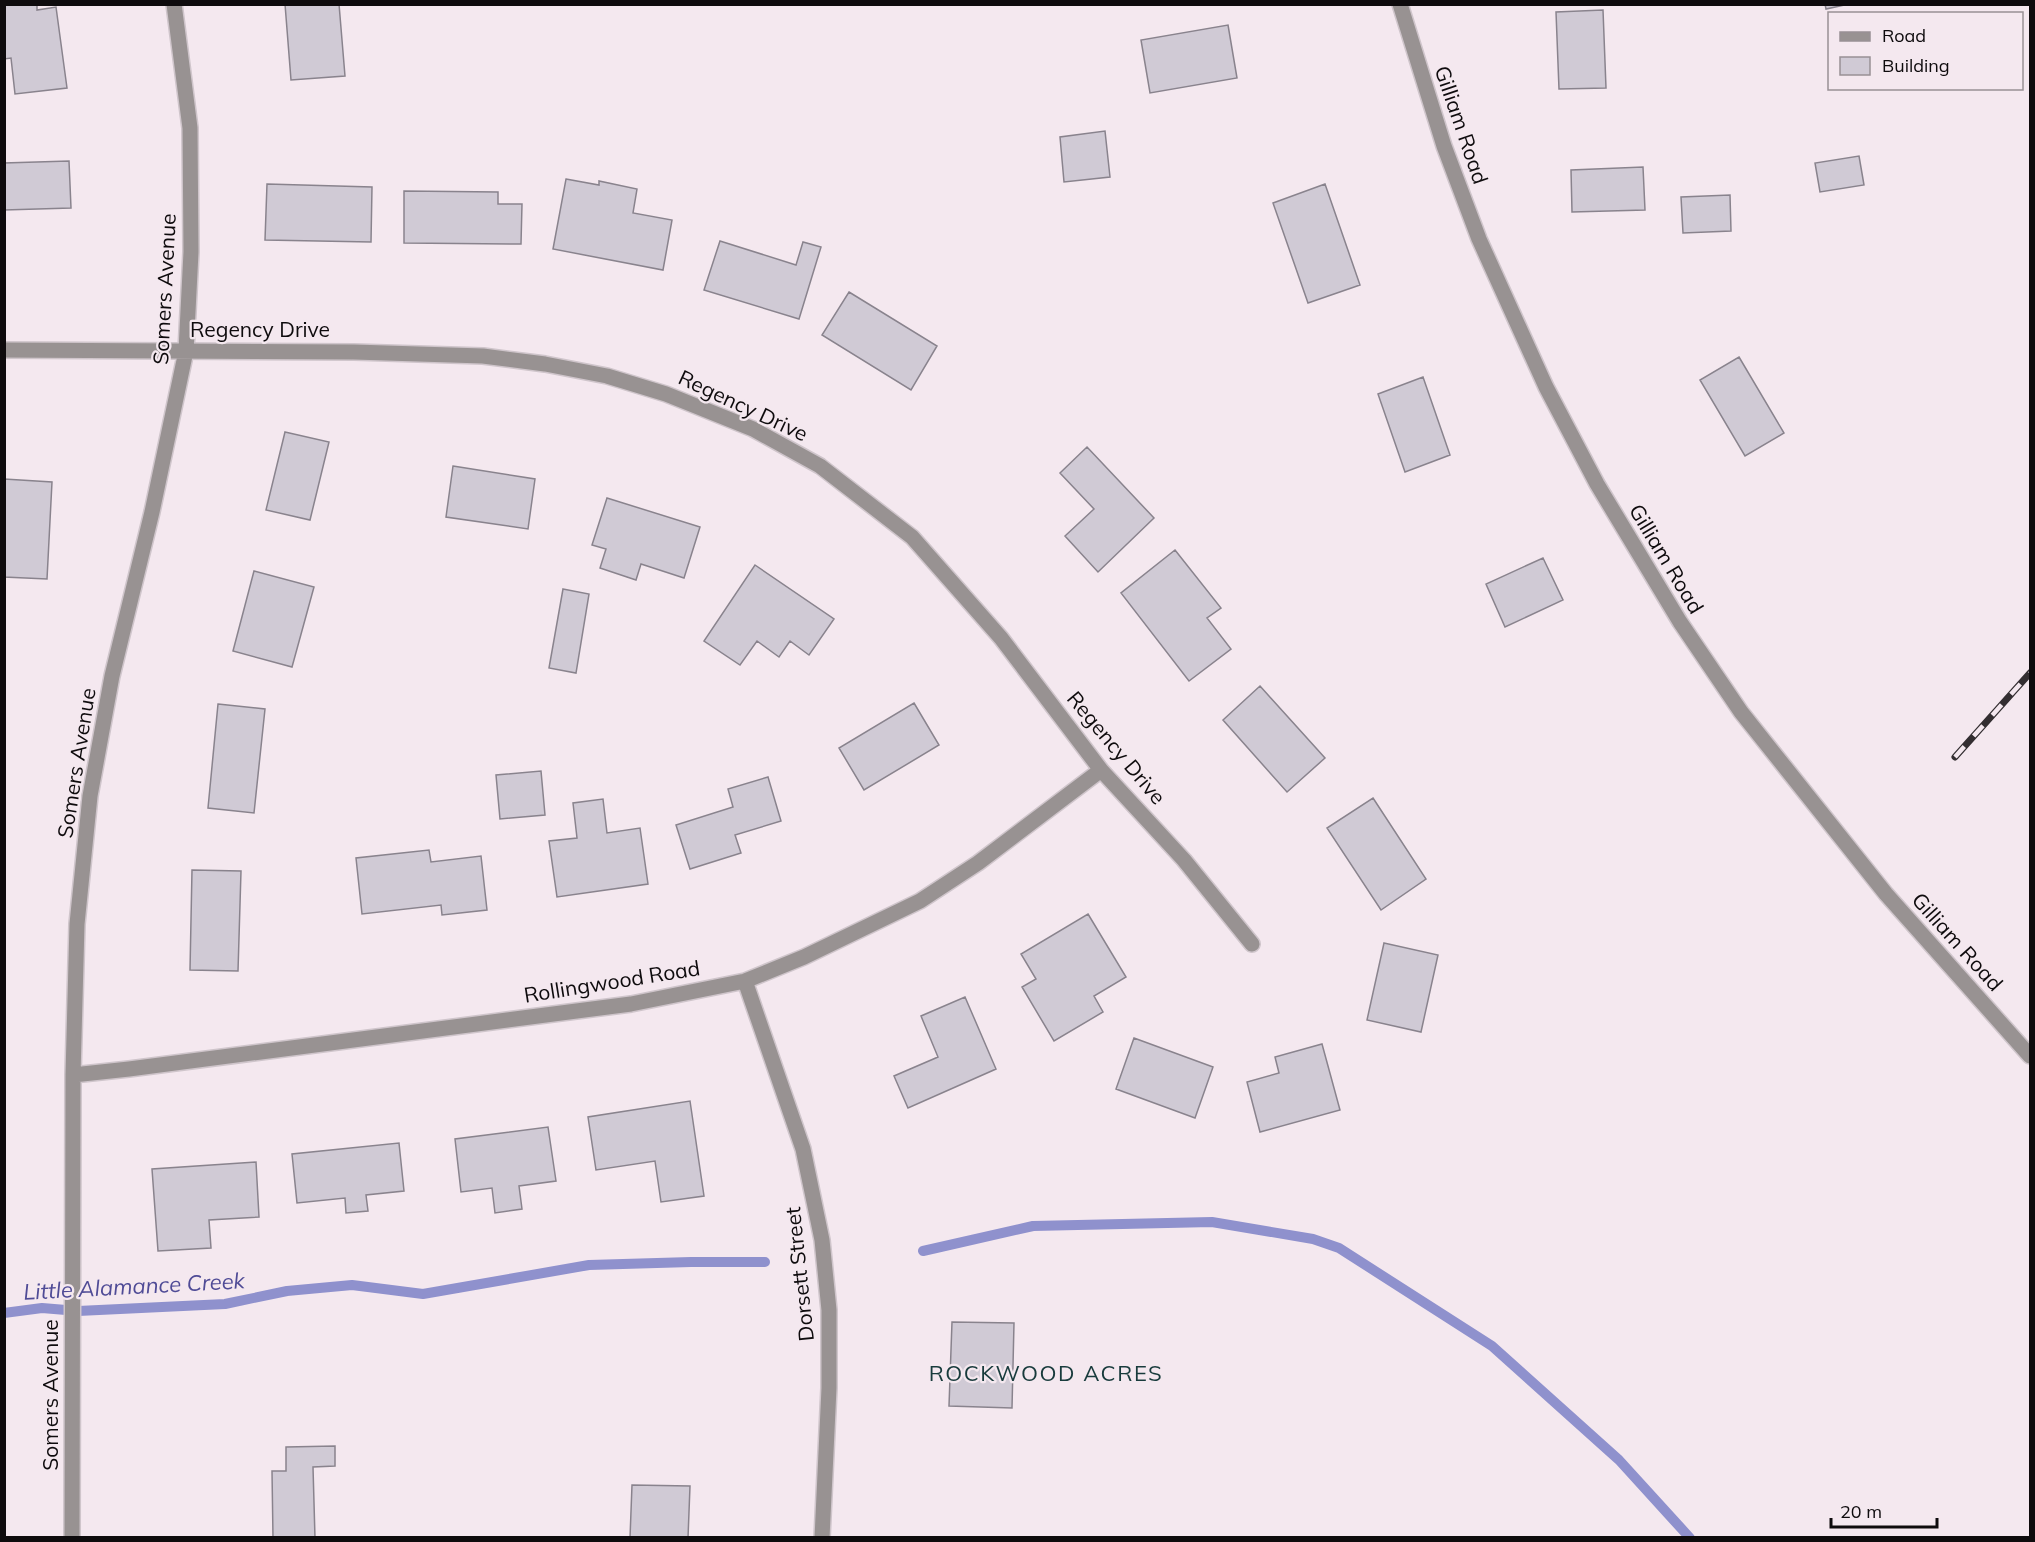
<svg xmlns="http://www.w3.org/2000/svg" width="2035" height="1542" font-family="Mulish,sans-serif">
  <rect width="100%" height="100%" fill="#f4e8ef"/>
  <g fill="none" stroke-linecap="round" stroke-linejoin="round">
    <!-- stream -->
    <path stroke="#8f91cd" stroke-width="10" d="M923 1251 1033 1226 1212 1222 1313 1239 1339 1248 1492 1346 1619 1460 1690 1538
      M4 1313 42 1308 78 1311 225 1304 287 1291 352 1285 423 1294 589 1265 691 1262H765"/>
  </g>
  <!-- building -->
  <path fill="#d0cad5" stroke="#89838d" stroke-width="1.5" d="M4 4H37V10L56 7 67 88 15 94 11 58 4 59Z
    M285 4H339L345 76 291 80Z
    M1825 4H1849L1826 9Z
    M1603 10 1606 88 1559 89 1556 12Z
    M1228 25 1237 78 1150 93 1141 40Z
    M1105 131 1110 177 1064 182 1060 137Z
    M1859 156 1864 185 1820 192 1815 163Z
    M69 161 71 208 4 210V163Z
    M1643 167 1645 210 1572 212 1571 170Z
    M566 179 599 185V181L637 189 633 213 672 220 663 270 553 249Z
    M267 184 372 187 371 242 265 240Z
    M1325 184 1360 285 1308 303 1273 203Z
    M404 191 498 192V204H522L521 244 404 243Z
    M1730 195 1731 231 1683 233 1681 197Z
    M720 241 796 265 803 242 821 247 799 319 704 290Z
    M849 292 937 346 911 390 822 335Z
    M1739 357 1784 433 1745 456 1700 380Z
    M1423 377 1450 455 1405 472 1378 394Z
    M285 432 329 442 310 520 266 510Z
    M1087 447 1154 518 1098 572 1065 536 1094 509 1060 473Z
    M453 466 535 479 528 529 446 517Z
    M4 479 52 482 47 579 4 577Z
    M607 498 700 527 684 578 641 564 636 580 600 568 606 549 592 545Z
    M1175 550 1221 608 1207 618 1231 649 1189 681 1121 593Z
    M1543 558 1563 600 1505 627 1486 584Z
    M755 565 834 619 809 655 790 641 779 657 757 641 740 665 704 641Z
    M254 571 314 587 292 667 233 651Z
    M563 589 589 594 576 673 549 668Z
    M1260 686 1325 758 1287 792 1223 720Z
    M914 703 939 745 864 790 839 748Z
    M218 704 265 709 254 813 208 808Z
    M541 771 545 815 500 819 496 775Z
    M768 777 781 821 735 835 741 853 690 869 676 825 733 807 728 789Z
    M1373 798 1426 879 1381 910 1327 828Z
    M603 799 607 833 640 828 648 884 557 897 549 841 577 838 573 803Z
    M429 850 431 862 481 856 487 910 442 915 441 905 362 914 356 858Z
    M192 870 241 871 238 971 190 970Z
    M1088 914 1126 977 1094 996 1103 1012 1054 1041 1022 987 1036 979 1021 954Z
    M1384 943 1438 955 1421 1032 1367 1020Z
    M965 997 996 1069 908 1108 894 1076 938 1057 921 1016Z
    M1134 1038 1213 1067 1195 1118 1116 1089Z
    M1322 1044 1340 1110 1260 1132 1247 1082 1279 1073 1275 1057Z
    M690 1101 704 1196 661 1202 655 1161 596 1170 588 1117Z
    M548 1127 556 1181 519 1186 522 1209 495 1213 492 1188 461 1192 455 1139Z
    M399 1143 404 1191 366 1195 368 1211 346 1213 345 1198 297 1203 292 1154Z
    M256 1162 259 1217 209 1220 211 1248 158 1251 152 1169Z
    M952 1322 1014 1323 1012 1408 949 1406Z
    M335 1446V1466L313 1467 315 1538H273L272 1471H286V1447Z
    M632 1485 690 1486 688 1538H630Z"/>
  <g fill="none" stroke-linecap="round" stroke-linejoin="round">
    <defs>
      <path id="street" d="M1400 4 1444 146 1479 239 1546 387 1597 484 1680 622 1741 712 1886 894 2030 1056
        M4 350 354 352 483 356 545 364 607 376 666 394 753 429 820 466 912 537 1001 638 1101 770 1184 860 1252 944
        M745 981 803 1149 822 1240 829 1310V1388L822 1538
        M73 1075 129 1069 631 1004 745 981 804 957 920 901 978 863 1101 770
        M72 1538 73 1075 77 924 90 796 112 676 152 512 186 351 191 252 190 128 174 4"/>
    </defs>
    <!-- street casing -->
    <use href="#street" stroke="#cfc5cb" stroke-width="18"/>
    <!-- street -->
    <use href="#street" stroke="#989292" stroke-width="15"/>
    <defs>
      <path id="rail" d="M1955 757 2030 673"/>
    </defs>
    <!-- rail casing -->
    <use href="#rail" stroke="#332e31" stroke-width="7"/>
    <!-- rail -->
    <use href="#rail" stroke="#f4e8ef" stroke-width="4.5" stroke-dasharray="14" stroke-linecap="butt"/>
  </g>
  <g text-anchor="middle" stroke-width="4.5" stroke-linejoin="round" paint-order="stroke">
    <!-- street labels -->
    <g font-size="21" fill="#0e0b0d" stroke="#f4e8ef">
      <text transform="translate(1461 125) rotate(71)" y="7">Gilliam Road</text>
      <text transform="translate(165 289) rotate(-87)" y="7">Somers Avenue</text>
      <text x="260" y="337">Regency Drive</text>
      <text transform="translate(743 406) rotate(25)" y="7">Regency Drive</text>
      <text transform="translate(1666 559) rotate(59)" y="7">Gilliam Road</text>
      <text transform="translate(1116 748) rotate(50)" y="7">Regency Drive</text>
      <text transform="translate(77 763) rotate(-81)" y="7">Somers Avenue</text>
      <text transform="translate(1957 942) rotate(48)" y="7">Gilliam Road</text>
      <text transform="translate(612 982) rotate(-9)" y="7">Rollingwood Road</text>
      <text transform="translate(800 1274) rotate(-96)" y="7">Dorsett Street</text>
      <text transform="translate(51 1395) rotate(-90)" y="7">Somers Avenue</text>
    </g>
    <!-- water labels -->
    <g font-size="22" font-style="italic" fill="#4f4b96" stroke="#f4e8ef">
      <text transform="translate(134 1286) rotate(-3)" y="8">Little Alamance Creek</text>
    </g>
    <!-- neighbourhood labels -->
    <g font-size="22" letter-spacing="1.5" fill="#183b3c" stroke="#f4e8ef">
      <text x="1046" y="1381">ROCKWOOD ACRES</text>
    </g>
  </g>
  <!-- border -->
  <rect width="2035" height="1542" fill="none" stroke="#0e0b0d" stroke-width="12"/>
  <!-- legend -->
  <rect x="1828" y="12" width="195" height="78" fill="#f4e8ef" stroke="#989095" stroke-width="1.5"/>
  <rect x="1840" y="32" width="30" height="9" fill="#989292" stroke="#989095" stroke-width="1.5"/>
  <text x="1882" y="42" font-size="18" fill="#0e0b0d">Road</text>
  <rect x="1840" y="57" width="30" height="18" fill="#d0cad5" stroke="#989095" stroke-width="1.5"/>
  <text x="1882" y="72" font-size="18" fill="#0e0b0d">Building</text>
  <!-- scale -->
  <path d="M1831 1518v9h106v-9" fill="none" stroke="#0e0b0d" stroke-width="3"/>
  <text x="1840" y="1518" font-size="18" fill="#0e0b0d" stroke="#f4e8ef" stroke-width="4.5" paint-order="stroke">20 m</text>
</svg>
